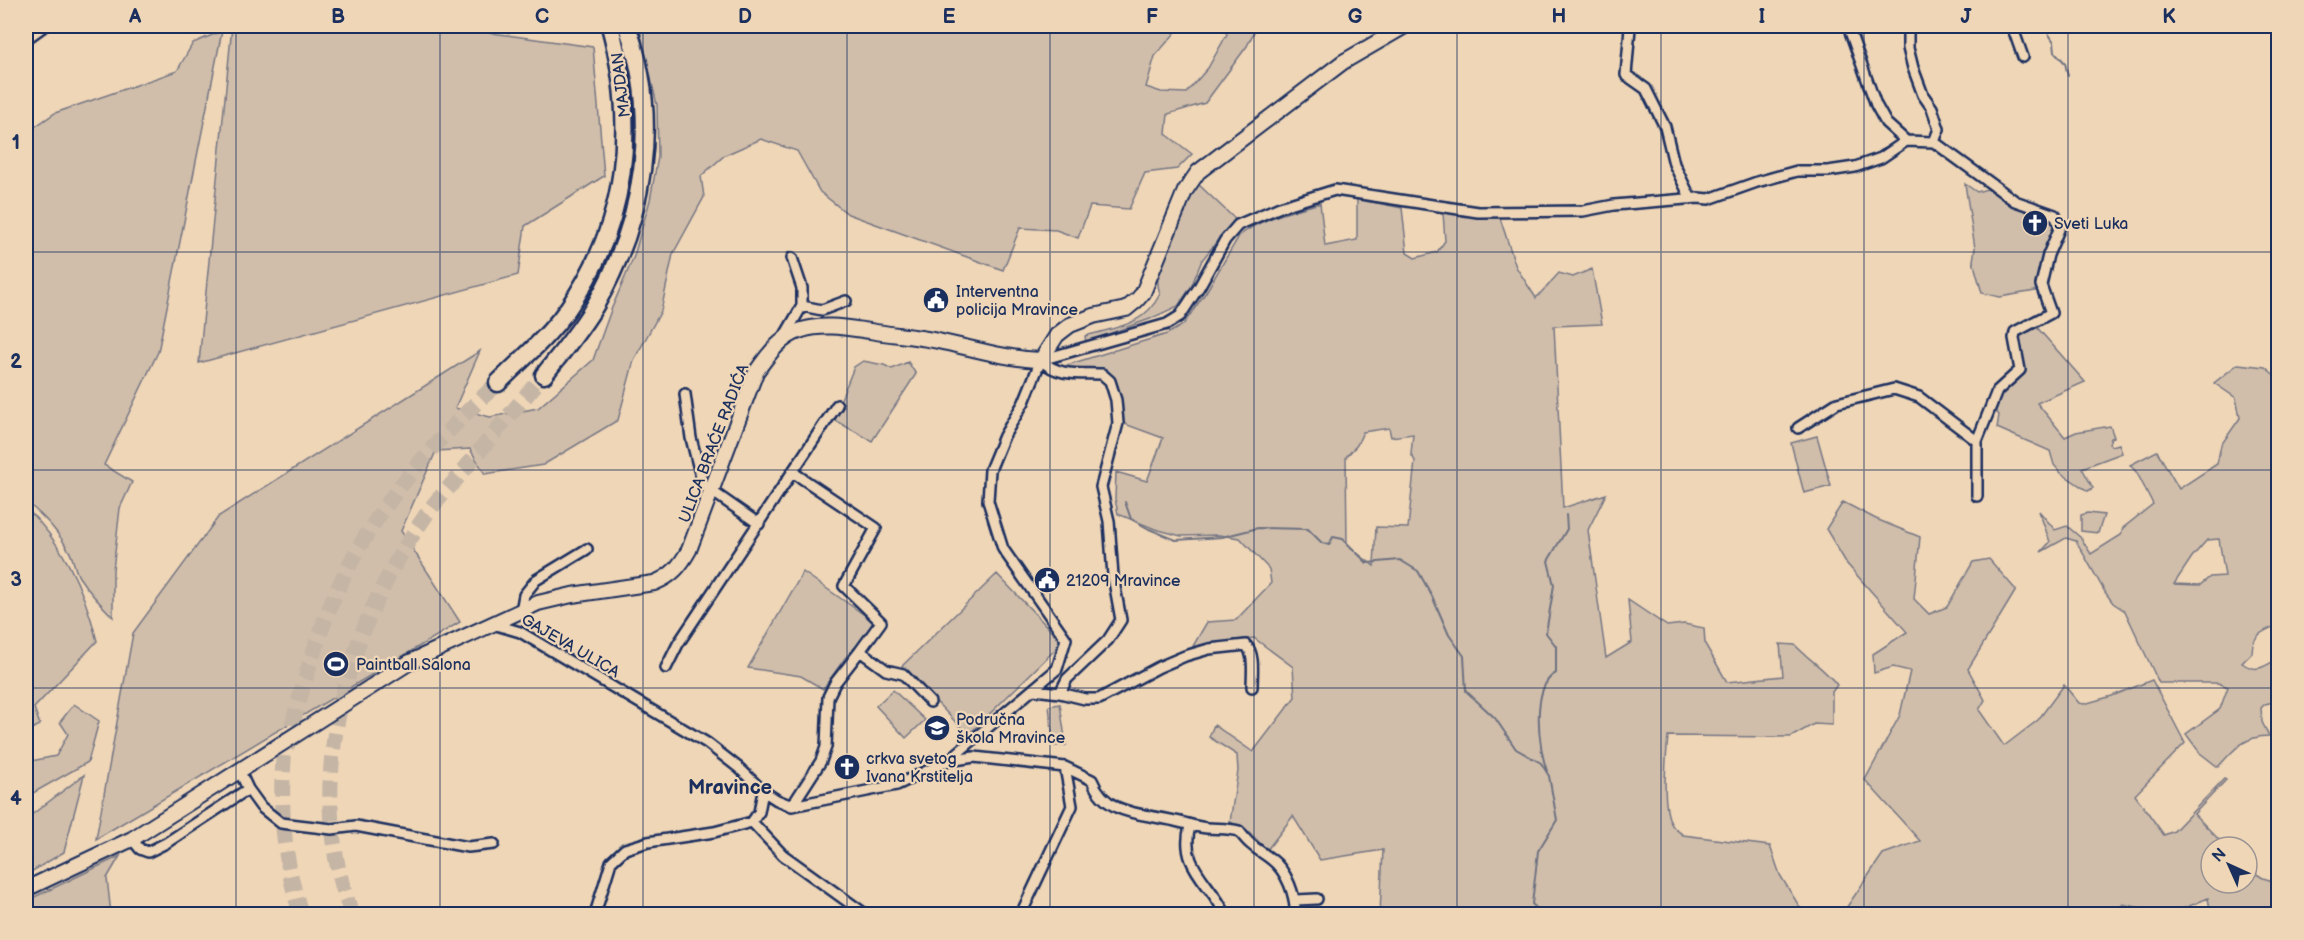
<svg xmlns="http://www.w3.org/2000/svg" width="2304" height="940" font-family="'Balsamiq Sans',sans-serif">
  <rect width="100%" height="100%" fill="#efd6b7"/>
  <filter id="ink" filterUnits="userSpaceOnUse"><feTurbulence type="fractalNoise" baseFrequency=".0167" numOctaves="2"/><feDisplacementMap in="SourceGraphic" scale="12" xChannelSelector="R" yChannelSelector="G"/><feConvolveMatrix kernelMatrix="1 2 1 2 8 2 1 2 1" color-interpolation-filters="sRGB"/></filter>
  <g filter="url(#ink)">
    <!-- green -->
    <path fill="#d0beaa" stroke="#767684" stroke-width="1.5" fill-rule="evenodd" d="M232 26H442L593 47 604 176 525 226 518 275 199 363Z
      M639 26H1181L1155 56 1146 87 1161 92 1186 93 1208 68 1227 34 1222 26H1257L1247 46 1205 103 1168 114 1166 134 1192 154 1177 169 1145 173 1129 209 1090 206 1078 238 1056 230 1020 228 1003 270 848 214 820 192 797 151 761 139 725 155 701 176 704 197 673 254 661 311 634 360 618 420 543 465 485 474 470 449 436 451 401 531 460 622 96 839 133 633 219 516 480 351 455 408 490 417 538 408 593 360 611 310 634 256 650 200 658 157 657 105Z
      M222 31 158 352 104 465 132 482 120 508 113 570V617C100 604 89 592 79 577 74 569 74 559 69 551 58 531 43 515 26 502V133L55 113 177 71 193 43Z
      M1197 183 1235 219 1202 260 1191 287 1178 306 1150 319 1086 342 1085 336C1117 327 1144 326 1160 294 1149 264 1180 208 1197 183Z
      M1965 184 1977 192 1987 189 2006 200 2053 218 2056 225 2053 237 2046 243 2035 291 2000 297 1982 293 1973 261 1975 248Z
      M1357 199 1402 208 1407 253 1415 258 1437 252 1445 241 1443 212 1500 218 1516 267 1536 298 1559 273 1573 277 1592 269 1602 324 1554 326 1563 508 1606 494 1588 530 1606 658 1632 642 1628 600 1667 626 1684 624 1704 628 1705 644 1727 682 1783 676 1780 644 1795 645C1809 660 1825 669 1837 685L1832 692V725L1814 724 1791 737 1668 736C1666 758 1661 807 1672 825 1674 829 1680 832 1683 835L1770 846 1780 875 1804 914H1380L1383 850 1320 860 1293 816 1267 850 1246 829 1230 822 1238 771 1237 755 1209 737 1214 725 1253 752 1295 697 1293 667 1254 638 1193 646 1207 622 1236 620 1271 583 1269 569 1240 538 1219 535 1181 536 1155 529 1118 514 1115 499 1116 472 1147 481 1163 438 1122 423 1120 394 1108 373 1091 370 1069 369 1067 365 1167 334 1183 325 1206 292 1239 236C1261 218 1293 211 1320 203L1325 246 1357 240ZM1389 428 1391 437 1413 434 1411 454 1415 461 1408 528 1376 527 1374 566 1347 545 1346 457 1357 445 1363 432Z
      M2034 324 2085 382 2037 403 2065 437 2076 432 2110 426 2114 437 2111 438 2109 444 2112 446 2119 444 2122 453 2082 468 2093 488 2088 491 2061 473 2054 465 2050 451 1997 428 1999 415 1992 407 2004 389 2016 382 2020 375 2016 339 2018 332Z
      M863 361 884 365 892 369 908 362 916 374 872 441 834 420 844 406 839 404 854 367Z
      M2238 364 2265 367 2278 378V625C2263 631 2252 635 2252 653L2242 663C2258 674 2263 666 2278 659V701L2265 704 2261 708 2262 722 2269 736C2244 736 2233 750 2218 767L2200 753 2186 734 2220 709 2228 687 2218 683H2159L2125 611 2113 603 2105 592 2076 541 2066 538 2041 552 2050 542 2039 511 2055 530 2067 526 2081 538 2091 554 2121 535 2123 528 2153 504 2137 473 2130 465 2157 451 2179 489 2217 464 2221 445 2240 418 2236 398 2214 383ZM2219 539 2225 576 2210 577 2200 585 2174 584 2192 557 2207 540Z
      M1817 436 1831 486 1804 493 1791 443Z
      M1843 502 1876 519 1920 537 1914 599 1929 614 1947 607 1973 562 1989 559 2016 590 1968 669 1985 700 1979 710 2004 746 2038 720 2064 685 2079 703 2084 704 2112 696 2152 680 2185 743 2135 795 2164 835 2174 831 2224 779 2226 780 2194 814 2226 847H2211V883H2247V868L2263 878 2276 882 2278 887V914H2211L2208 898 2180 910 2181 914H2156V911L2123 904 2114 914H1842L1883 854 1920 841 1865 780 1900 715 1910 671 1893 667 1874 673 1873 654 1907 632 1847 564 1826 529Z
      M26 508C63 543 85 592 97 641L34 708 40 725 26 732Z
      M2088 513 2104 515 2098 533 2081 531V515Z
      M803 572 873 621 870 632 845 658 823 689 801 676 748 668Z
      M997 574 1060 640 1059 646 968 735 902 666Z
      M893 690 925 720 906 738 876 706Z
      M74 704 99 721 88 762 26 797V762L56 756 68 734 60 722Z
      M1060 704 1066 745 1054 746 1049 706Z
      M84 775 64 852 26 875V819Z
      M120 856 107 878 111 914H26V901Z"/>
    <g fill="none" stroke-linecap="round" stroke-linejoin="round">
      <!-- stream -->
      <path stroke="#6e7181" stroke-width="2" d="M2048 26V33L2054 42 2055 52 2065 63 2068 76
        M1125 502 1131 519 1149 529 1176 540 1222 537 1258 528 1308 529 1322 543 1329 545 1333 537 1343 539 1367 563 1400 560 1418 571 1432 596 1449 635 1464 656 1466 691 1495 718 1516 749 1541 763 1549 776 1557 820 1538 851 1532 904 1543 914
        M1547 771C1539 749 1530 687 1556 673V646L1546 633 1554 585 1548 561 1567 529 1566 515"/>
      <!-- highway-tunnel -->
      <path stroke="#c5b5a5" stroke-width="16" stroke-dasharray="16 8" stroke-linecap="butt" d="M301 914C284 862 279 810 284 755 300 697 315 637 341 582 377 505 435 440 498 383
        M352 914C301 783 346 630 424 518 434 503 447 490 459 476 487 442 515 408 544 375"/>
      <defs>
        <path id="street" d="M1908 26V48L1913 68 1923 95 1932 108 1939 129 1934 142
          M2012 26 2023 57
          M1630 28 1626 75 1646 89 1665 127 1674 164 1691 199
          M26 39 44 26
          M1906 141 1934 142 2015 201 2055 215 2060 227 2048 255 2041 285 2051 313 2015 332 2014 338 2020 370 1997 391 1977 441V496
          M802 306 822 310 846 301
          M784 337 802 306V288L792 258
          M1041 360 1167 324 1180 316 1199 287 1225 240 1238 225 1280 207 1335 190 1478 212 1583 211 1614 205 1698 198 1709 199 1757 182 1797 171H1828L1855 167 1881 158 1906 141 1886 123 1876 105 1848 26
          M1041 360C1058 377 1080 373 1102 374L1110 381 1116 400 1118 423 1101 487 1109 521 1113 576 1121 620 1108 640 1067 679 1060 693
          M685 394 691 438 703 485 759 524
          M1798 428 1837 403 1894 389 1919 397 1977 441
          M794 473 876 528 844 586 881 622 860 651 886 670 903 674 930 702
          M521 611 524 595 536 580 587 549
          M493 624 520 632 707 743 739 768 763 791 777 800 792 806 897 785 948 761 1057 669 1066 639 1003 549 988 501 990 470 1004 436 1024 402 1041 360
          M666 668 678 644 837 405
          M1034 690 1060 693 1085 699H1099L1159 667 1185 656 1209 649 1246 645C1255 654 1252 674 1252 687
          M949 761 974 757 1065 767 1092 780C1106 816 1142 813 1175 821 1186 823 1196 827 1207 828 1219 829 1228 828 1239 831 1251 847 1256 848 1271 859 1287 871 1296 896 1295 914
          M240 772 248 789 261 807 281 823 332 829 356 826 468 847 494 844
          M792 806 821 761 826 747 828 697 835 683 860 651
          M752 822 759 812 763 791
          M1190 826C1179 867 1210 881 1225 914
          M132 839 140 849 148 852 166 843 248 789
          M1296 900 1317 899
          M595 914 611 862 625 849 648 842 714 832 752 822 783 855 865 914
          M1021 914 1072 806 1065 767"/>
        <path id="secondary" d="M26 889 132 839 410 662 538 603 572 595 654 583C672 576 680 566 689 550L756 372C768 355 781 336 802 330 824 323 848 328 870 331 892 335 915 336 938 341 972 348 1006 359 1041 360L1057 335 1070 325 1093 316 1126 309 1137 300 1143 293 1185 191 1198 172 1343 62 1405 26"/>
        <path id="highway" d="M544 375C562 352 581 330 596 304 644 220 661 119 627 26
          M498 383C521 360 548 337 567 310 628 224 637 125 610 26"/>
      </defs>
      <!-- street casing -->
      <use href="#street" stroke="#1b2f5e" stroke-width="14"/>
      <!-- secondary casing -->
      <use href="#secondary" stroke="#1b2f5e" stroke-width="18"/>
      <!-- highway casing -->
      <use href="#highway" stroke="#1b2f5e" stroke-width="21"/>
      <!-- street -->
      <use href="#street" stroke="#efd6b7" stroke-width="9"/>
      <!-- secondary -->
      <use href="#secondary" stroke="#efd6b7" stroke-width="14"/>
      <!-- highway -->
      <use href="#highway" stroke="#efd6b7" stroke-width="16"/>
    </g>
  </g>
  <!-- grid -->
  <path fill="none" stroke="#1b2f5e" stroke-width="1.5" stroke-opacity="0.55" d="M236 26V914M440 26V914M643 26V914M847 26V914M1050 26V914M1254 26V914M1457 26V914M1661 26V914M1864 26V914M2068 26V914M26 252H2278M26 470H2278M26 688H2278"/>
  <!-- icons -->
  <defs>
    <symbol id="church-disc" viewBox="-11 -11 22 22"><circle r="9.5" fill="#1b2f5e" stroke="#efd6b7"/><path d="M-1.2-6h2.4v3.5h3.3v2.4h-3.3V6h-2.4V-.1h-3.3v-2.4h3.3Z" fill="#fff"/></symbol>
    <symbol id="civic-disc" viewBox="-11 -11 22 22"><circle r="9.5" fill="#1b2f5e" stroke="#efd6b7"/><path d="M-.6-6.5H3V-4.5H.6V-3L4-1V1h2V6H-6V1h2V-1L-.6-3ZM-1.2 2.5V6h2.4V2.5Z" fill="#fff"/></symbol>
    <symbol id="stadium-disc" viewBox="-11 -11 22 22"><circle r="9.5" fill="#1b2f5e" stroke="#efd6b7"/><path d="M0-5a6.5 5 0 1 0 0 10a6.5 5 0 1 0 0-10ZM-3.5-1.8h7v3.6h-7Z" fill="#fff"/></symbol>
    <symbol id="school-disc" viewBox="-11 -11 22 22"><circle r="9.5" fill="#1b2f5e" stroke="#efd6b7"/><path d="M0-5L7-2L0 1L-7-2ZM-4 1L0 2.5L4 1V4Q0 6-4 4Z" fill="#fff"/></symbol>
  </defs>
  <g fill-rule="evenodd">
    <use href="#church-disc" x="2020" y="208" width="30" height="30"/>
    <use href="#civic-disc" x="921" y="285" width="30" height="30"/>
    <use href="#civic-disc" x="1032" y="565" width="30" height="30"/>
    <use href="#stadium-disc" x="321" y="649" width="30" height="30"/>
    <use href="#school-disc" x="922" y="713" width="30" height="30"/>
    <use href="#church-disc" x="832" y="752" width="30" height="30"/>
  </g>
  <g text-anchor="middle" stroke-width="4.5" stroke-linejoin="round" paint-order="stroke">
    <!-- street labels -->
    <g font-size="16" fill="#1b2f5e" stroke="#efd6b7">
      <text transform="translate(620 85) rotate(-97)" y="6">MAJDAN</text>
      <text transform="translate(713 443) rotate(-69)" y="6">ULICA BRAĆE RADIĆA</text>
      <text transform="translate(571 645) rotate(30)" y="6">GAJEVA ULICA</text>
    </g>
    <!-- poi labels -->
    <g font-size="16" fill="#1b2f5e" stroke="#efd6b7" text-anchor="start">
      <text x="2054" y="229">Sveti Luka</text>
      <text x="956" y="297">Interventna<tspan x="956" dy="18">policija Mravince</tspan></text>
      <text x="1066" y="586">21209 Mravince</text>
      <text x="356" y="670">Paintball Salona</text>
      <text x="956" y="725">Područna<tspan x="956" dy="18">škola Mravince</tspan></text>
      <text x="866" y="764">crkva svetog<tspan x="866" dy="18">Ivana Krstitelja</tspan></text>
    </g>
    <!-- quarter labels -->
    <g font-size="20" font-weight="bold" fill="#1b2f5e" stroke="#efd6b7">
      <text x="730" y="794">Mravince</text>
    </g>
  </g>
  <!-- margin -->
  <rect width="2304" height="940" fill="none" stroke="#efd6b7" stroke-width="66"/>
  <!-- north arrow -->
  <g transform="translate(2229 865) rotate(315)"><circle r="28" fill="#efd6b7" stroke="#9a9393" stroke-width="1.5"/>
  <path d="M0-4.5L10 22L0 15L-10 22Z" fill="#1b2f5e"/>
  <text y="-9" font-size="16" font-weight="bold" text-anchor="middle" fill="#1b2f5e">N</text>
  </g>
  <rect x="33" y="33" width="2238" height="874" fill="none" stroke="#1b2f5e" stroke-width="2"/>
  <g font-size="20" text-anchor="middle" font-weight="bold" fill="#1b2f5e">
    <text x="135" y="23">A</text>
    <text x="338" y="23">B</text>
    <text x="542" y="23">C</text>
    <text x="745" y="23">D</text>
    <text x="949" y="23">E</text>
    <text x="1152" y="23">F</text>
    <text x="1355" y="23">G</text>
    <text x="1559" y="23">H</text>
    <text x="1762" y="23">I</text>
    <text x="1966" y="23">J</text>
    <text x="2169" y="23">K</text>
    <text x="16" y="149">1</text>
    <text x="16" y="368">2</text>
    <text x="16" y="586">3</text>
    <text x="16" y="805">4</text>
  </g>
</svg>
